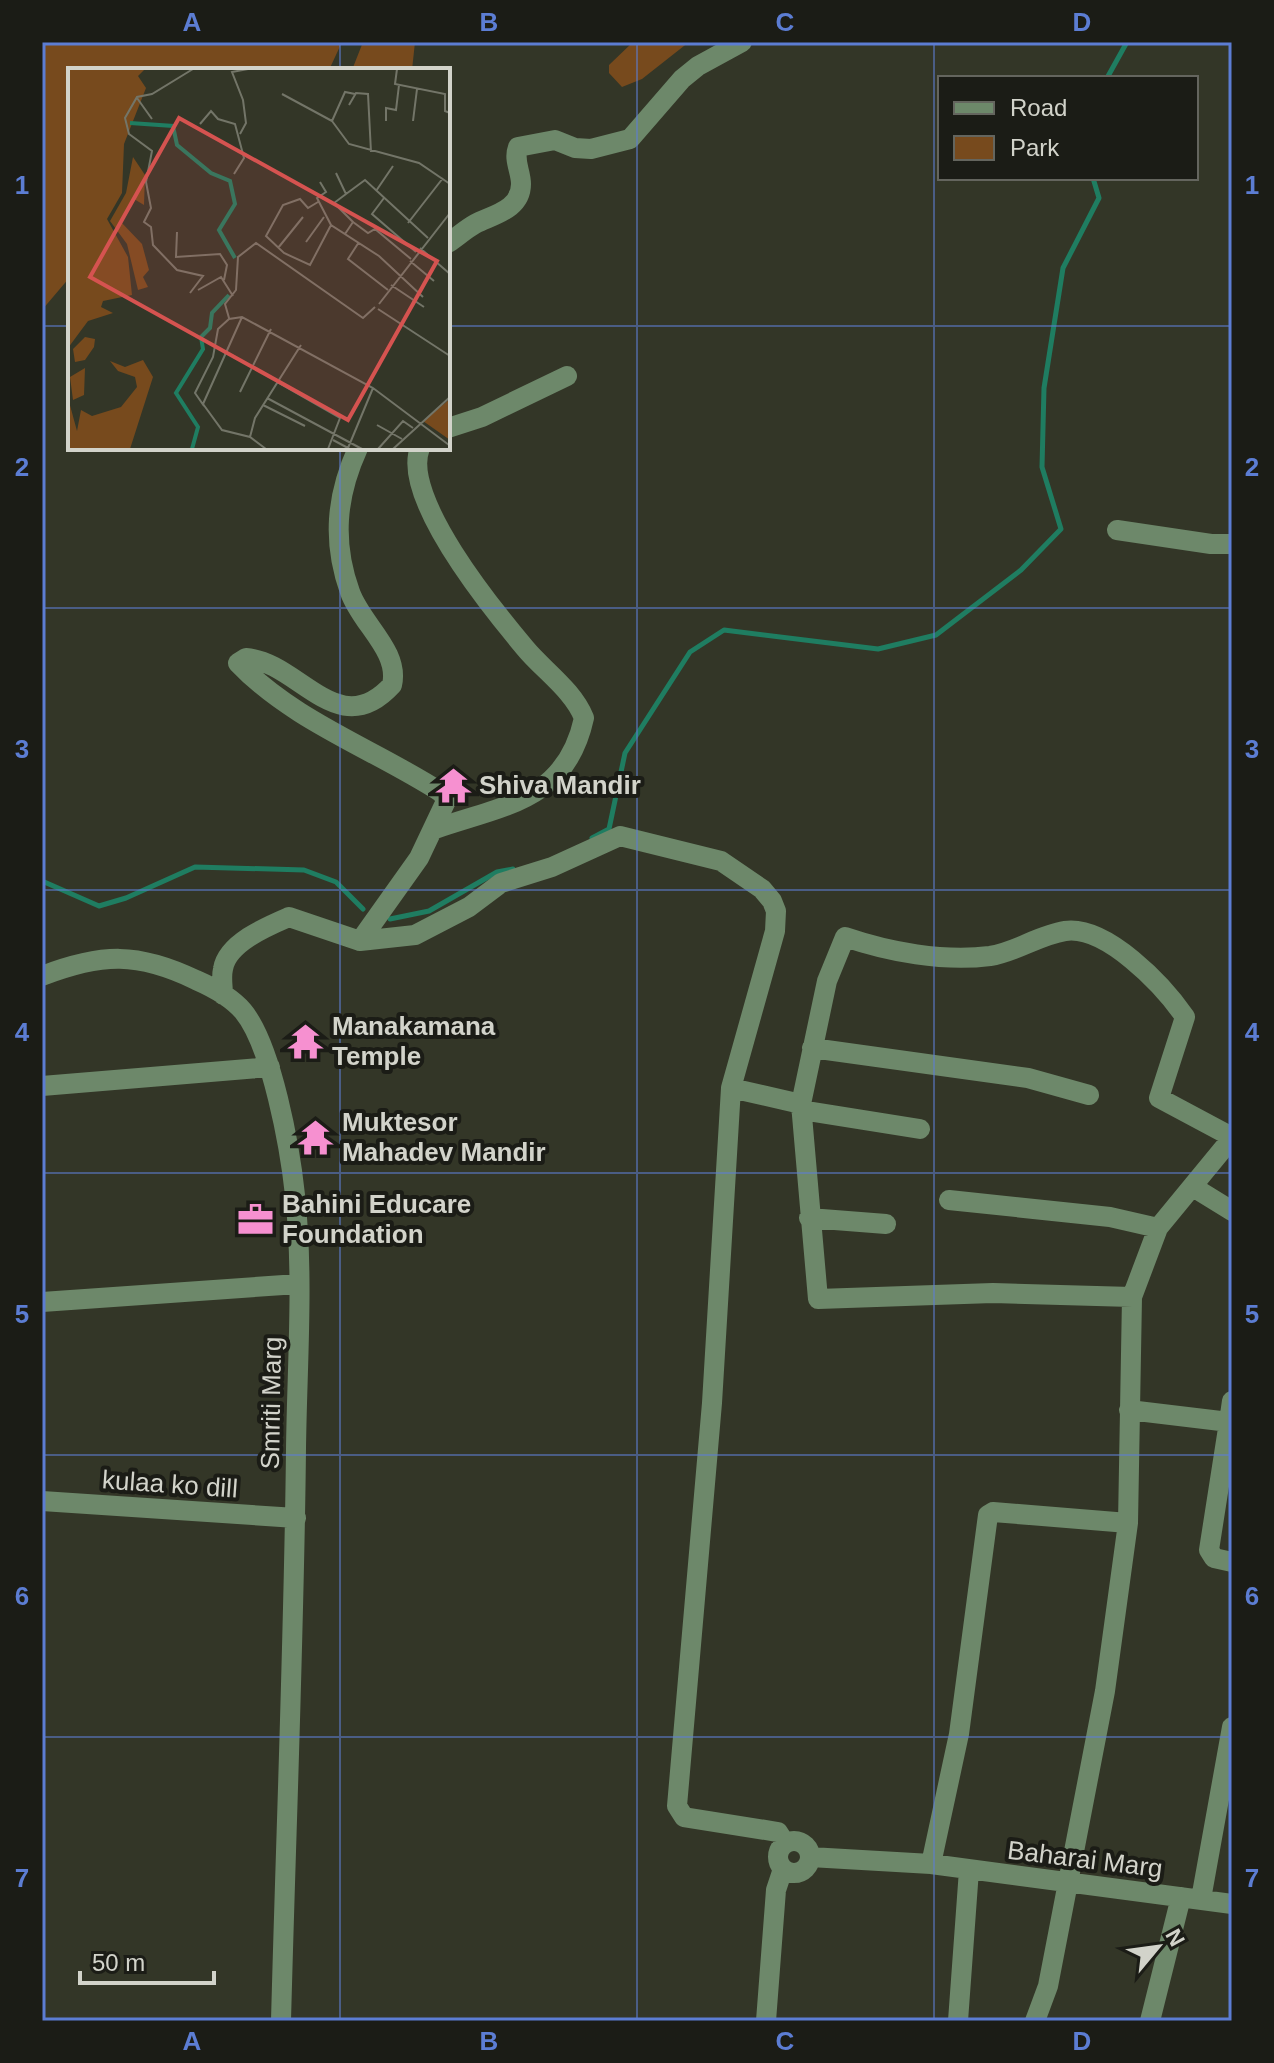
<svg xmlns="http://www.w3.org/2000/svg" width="1274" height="2063" font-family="Arial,sans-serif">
  <rect width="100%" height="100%" fill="#333627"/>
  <!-- green -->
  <path fill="#774a1d" d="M42 42H342L329 70H70V277L42 310Z
    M363 42H415L412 70H352Z
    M633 42H689L642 79 622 87 609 73V65Z"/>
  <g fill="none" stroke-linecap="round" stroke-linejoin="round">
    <!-- stream -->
    <path stroke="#1f7d61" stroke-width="5" d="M1107 78 1127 42
      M592 838 609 829 625 753 690 652 724 630 878 649 936 635 1021 570 1061 529 1042 467 1044 388 1063 268 1099 198 1093 178
      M42 881 99 906 126 898 195 867 304 870 336 882 363 909
      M390 919 429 911 497 872 513 869"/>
    <!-- minor -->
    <path stroke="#6d886a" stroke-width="20" d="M448 243C457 237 466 229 475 224 492 215 521 210 521 184 521 171 513 160 518 147L555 140 575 148 591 149 630 139 682 79 698 66 742 42
      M448 428 482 417 567 376
      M358 448C336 496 332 542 350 592 361 624 400 651 392 685 338 744 299 662 246 658L238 663C293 721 376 750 442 793L446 801 419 858 360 941
      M420 448C400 497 494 611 525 648 543 670 573 690 584 718 566 801 504 805 435 829
      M1117 530 1211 544H1232
      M42 976C102 953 138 952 196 980 212 987 231 997 243 1011 272 1046 290 1148 295 1195 304 1279 297 1365 296 1449 294 1640 286 1831 281 2021
      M223 995C223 987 221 977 223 969 227 943 268 926 289 917L360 941 415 935 469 907 501 883 552 867 620 836 721 861 762 889 772 901 776 911 775 931 731 1088 712 1403 677 1806 684 1817 778 1832 785 1843
      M812 1048 1028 1078 1089 1095
      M42 1086 270 1067
      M731 1088 801 1104
      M801 1110 920 1129
      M1193 1187 1232 1211
      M949 1200 1110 1217 1158 1228
      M809 1218 886 1224
      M1132 1297 993 1293 818 1299 801 1104 827 981 845 937C889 952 943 962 990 956 1016 952 1039 935 1065 931 1106 925 1163 985 1185 1017L1159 1098 1232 1137
      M42 1302 298 1284
      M1129 1410 1229 1422 1232 1401
      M1229 1422 1209 1550 1214 1558 1232 1562
      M42 1501 296 1518
      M778 1857a16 16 0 1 1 32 0a16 16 0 1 1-32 0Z
      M810 1857 931 1864 1232 1904
      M931 1864 959 1734 988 1515 993 1512 1128 1523
      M1201 1899 1232 1727
      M766 2021 776 1890 783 1869
      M958 2021 969 1870
      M1035 2021 1048 1986 1105 1691 1128 1523 1132 1297 1158 1228 1232 1138
      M1150 2021 1181 1897"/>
  </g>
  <!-- grid -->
  <path fill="none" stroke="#5c7dd3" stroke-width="2" stroke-opacity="0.55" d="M340 42V70M637 42V2021M934 42V2021M42 326H70M448 326H1232M340 448V2021M42 608H1232M42 890H1232M42 1173H1232M42 1455H1232M42 1737H1232"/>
  <!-- icons -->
  <defs>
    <symbol id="temple-bare" viewBox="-9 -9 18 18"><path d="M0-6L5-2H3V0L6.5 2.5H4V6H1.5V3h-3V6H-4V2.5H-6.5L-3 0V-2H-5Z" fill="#f690d0" stroke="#1b1c16" stroke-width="2.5" paint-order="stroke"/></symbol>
    <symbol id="office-bare" viewBox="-9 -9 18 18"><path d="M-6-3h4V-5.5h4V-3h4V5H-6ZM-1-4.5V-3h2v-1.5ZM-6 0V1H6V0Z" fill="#f690d0" stroke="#1b1c16" stroke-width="2.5" paint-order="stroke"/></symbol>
  </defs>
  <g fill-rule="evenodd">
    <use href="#temple-bare" x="428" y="760" width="51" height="51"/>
    <use href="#temple-bare" x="280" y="1016" width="51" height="51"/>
    <use href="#temple-bare" x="290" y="1112" width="51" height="51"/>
    <use href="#office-bare" x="230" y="1194" width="51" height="51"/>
  </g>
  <g text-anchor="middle" stroke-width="8" stroke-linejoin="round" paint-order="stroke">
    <!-- poi labels -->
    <g font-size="26" font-weight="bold" fill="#d2d3ca" stroke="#1b1c16" text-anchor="start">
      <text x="479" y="794">Shiva Mandir</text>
      <text x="332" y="1035">Manakamana<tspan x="332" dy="30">Temple</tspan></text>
      <text x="342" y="1131">Muktesor<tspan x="342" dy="30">Mahadev Mandir</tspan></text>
      <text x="282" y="1213">Bahini Educare<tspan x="282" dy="30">Foundation</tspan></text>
    </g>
    <!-- street labels -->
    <g font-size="26" fill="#d2d3ca" stroke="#1b1c16">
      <text transform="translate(271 1403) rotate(-89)" y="9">Smriti Marg</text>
      <text transform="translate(170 1484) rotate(4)" y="9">kulaa ko dill</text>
      <text transform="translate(1085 1859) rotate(7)" y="9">Baharai Marg</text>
    </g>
  </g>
  <!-- overview -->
  <g transform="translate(68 68)">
    <rect width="382" height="382" fill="#333627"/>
    <path d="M0 1H77L70 8 78 20 56 76 54 125 39 151 60 189 64 227 35 233 33 239 45 245 20 253 0 280ZM65 89 77 107 76 137 66 131 53 154 74 176 81 202 75 209 80 219 70 222 59 176 42 153 58 125ZM17 269 27 271 26 279 17 292 7 294 5 281ZM75 292 85 309 62 381H0V330L9 363 13 342 24 348 53 339 69 319 67 309 50 303 42 293 57 299ZM17 300 16 327 5 332 2 309ZM382 331V372L355 353Z" fill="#774a1d"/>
    <path fill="none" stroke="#1f7d61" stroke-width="4" d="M62 55 105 58 109 77 143 105 162 113 167 136 151 162 167 190M124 381 130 359 108 325 135 281 133 269 142 260 144 245 161 227"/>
    <path fill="none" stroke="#737568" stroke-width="2" d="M329 1 327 16 377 26V43L382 45M214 26 264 53M287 26 277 24 264 53 281 76 351 95 382 116M69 30 84 51M281 37 288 25 300 26 303 84M318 53V40L328 42 331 17M345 53 349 21M132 56 143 43 150 51 167 56 176 90 166 106M172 66 178 55 175 32 164 4 180 1M268 105 278 126 266 135 285 154 277 166M252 114 258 124 249 130 263 157 311 188 355 229M308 123 325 98M278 126 297 112 360 170M316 130 304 146 348 184M250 134 240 140 232 131 215 137 198 168 216 185 242 197 263 157M285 154 300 165 307 161 343 191M340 155 375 110M109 164 108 189 152 186 159 197 156 212M238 174 256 149M291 174 280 191 320 222M210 180 235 149M352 180 382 206M342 193 366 213M323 217 356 239M130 222 153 209 165 228M122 225 135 208 109 202 85 177 83 159 76 154 83 140 78 114 84 83 61 66 57 50 69 29 84 26 125 1M311 236 382 145M310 241 382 288M174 249 135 336 154 362 182 369 198 381M161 250 157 236 168 222 170 189 188 175 295 250 307 239M209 314 272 350 260 381M172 324 203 261M199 330 294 381M195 337 237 358M136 338 127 325 145 289 150 261 161 251 174 249 305 320 381 377M309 357 334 371M182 369 187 350 233 277M265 372 280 380 305 320M310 381 335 353 345 360M325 381 382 329"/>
    <path fill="#d55350" fill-opacity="0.15" stroke="#d55350" stroke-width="4" d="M111 50 369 193 280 352 22 209Z"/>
    <rect width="382" height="382" fill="none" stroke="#d2d3ca" stroke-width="4"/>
  </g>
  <!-- border -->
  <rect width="1274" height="2063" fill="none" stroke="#1b1c16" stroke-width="88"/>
  <!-- legend -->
  <rect x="938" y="76" width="260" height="104" fill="#1b1c16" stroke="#64655e" stroke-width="2"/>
  <rect x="954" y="102" width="40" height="12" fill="#6d886a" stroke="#64655e" stroke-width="2"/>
  <text x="1010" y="116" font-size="24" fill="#d2d3ca">Road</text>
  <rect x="954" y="136" width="40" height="24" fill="#774a1d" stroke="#64655e" stroke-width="2"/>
  <text x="1010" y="156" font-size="24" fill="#d2d3ca">Park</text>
  <!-- north arrow -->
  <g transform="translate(1158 1947) rotate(61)" stroke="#1b1c16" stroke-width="6" paint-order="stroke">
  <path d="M0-6L14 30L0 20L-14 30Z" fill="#d2d3ca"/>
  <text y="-12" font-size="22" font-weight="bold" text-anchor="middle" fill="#d2d3ca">N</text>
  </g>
  <!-- scale -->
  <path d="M80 1971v12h134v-12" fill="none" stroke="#d2d3ca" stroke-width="4"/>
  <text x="92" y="1971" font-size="24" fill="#d2d3ca" stroke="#1b1c16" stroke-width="6" paint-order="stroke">50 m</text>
  <rect x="44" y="44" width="1186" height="1975" fill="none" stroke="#5c7dd3" stroke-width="3"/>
  <g font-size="26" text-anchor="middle" font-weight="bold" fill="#5c7dd3">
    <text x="192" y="31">A</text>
    <text x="489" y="31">B</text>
    <text x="785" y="31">C</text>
    <text x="1082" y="31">D</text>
    <text x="22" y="194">1</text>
    <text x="1252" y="194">1</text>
    <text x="22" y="476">2</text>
    <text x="1252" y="476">2</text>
    <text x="22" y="758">3</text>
    <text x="1252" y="758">3</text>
    <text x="22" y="1041">4</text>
    <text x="1252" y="1041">4</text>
    <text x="22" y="1323">5</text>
    <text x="1252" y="1323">5</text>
    <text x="22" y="1605">6</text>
    <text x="1252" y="1605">6</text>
    <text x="22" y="1887">7</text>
    <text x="1252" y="1887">7</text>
    <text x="192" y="2050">A</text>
    <text x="489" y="2050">B</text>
    <text x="785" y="2050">C</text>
    <text x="1082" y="2050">D</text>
  </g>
</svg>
